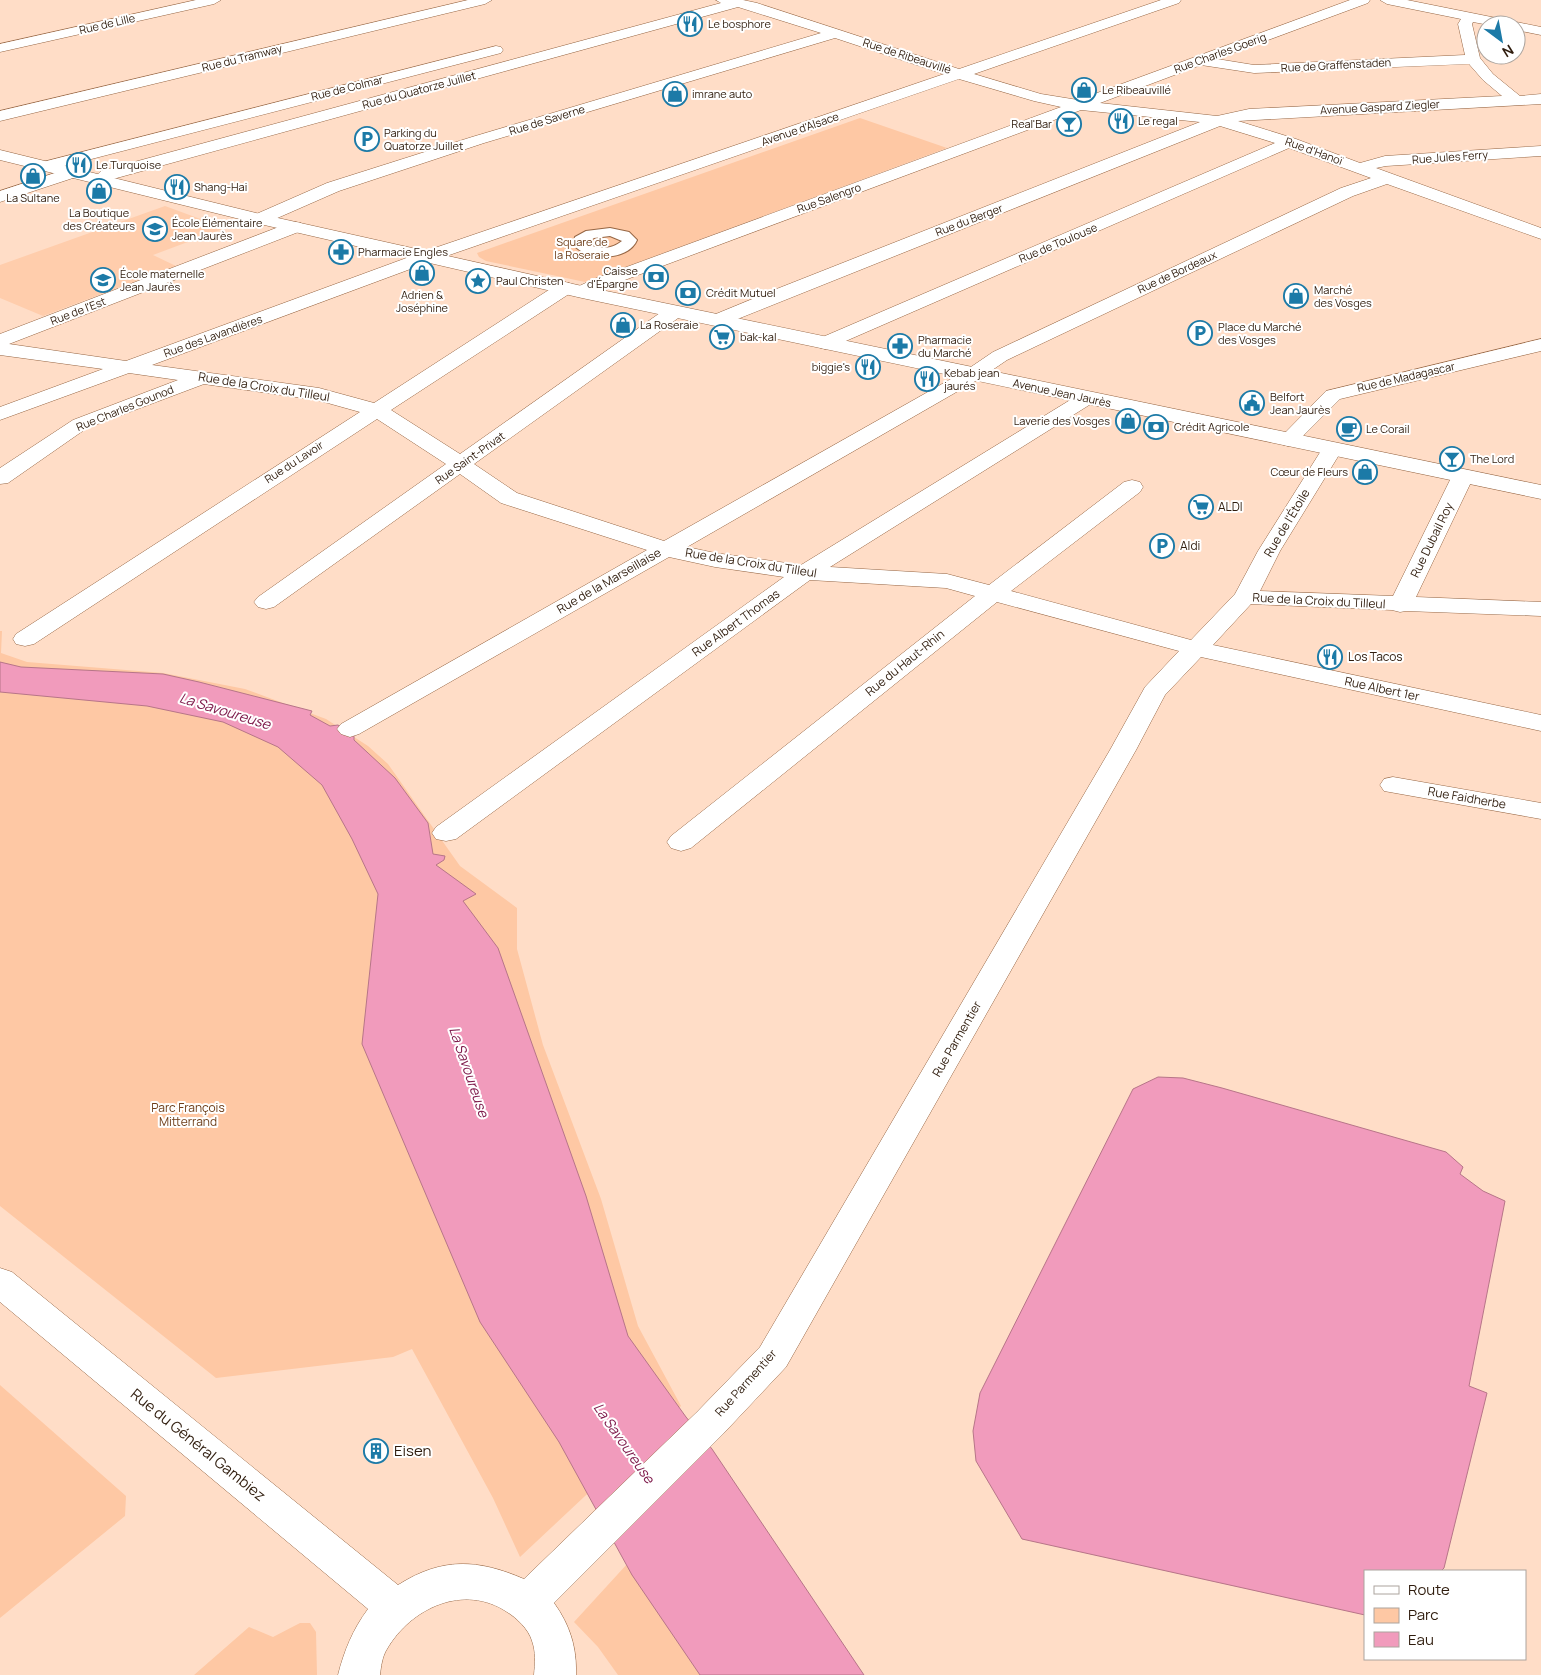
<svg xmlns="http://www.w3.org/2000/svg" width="1541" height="1675" font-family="Manrope,sans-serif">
  <rect width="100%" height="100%" fill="#ffddc7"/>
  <!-- built -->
  <path fill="#ffcdac" d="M165 206 225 228 153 255 176 266 43 316 0 298V265Z"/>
  <!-- green -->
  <path fill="#fec8a4" d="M860 118 947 148 585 282 486 261 479 257 477 253Z
    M0 631H2L1 653 27 662 163 673 245 689 326 719 368 746 388 764 460 866 517 908V949L543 1045 601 1199 638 1326 681 1406 520 1557 493 1498 412 1349 393 1357 216 1378 0 1206Z
    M0 1385 126 1496 125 1516 0 1618Z
    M639 1551 720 1675H618L598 1647 574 1622Z
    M300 1623H310L316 1632 317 1675H194L249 1627 273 1637Z"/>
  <!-- water -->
  <path fill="#f19bbc" stroke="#b77588" d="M0 662 21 667 163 674 199 682 312 711 310 715 330 726 338 725 354 735V740L395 778 428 823 433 854 445 856 444 860 436 865 476 894 463 901 498 948 586 1196 628 1336 686 1417 712 1449 864 1675H700L632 1575 559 1442 480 1322 362 1044 378 894 352 839 322 785 278 747 223 722 147 706 0 692Z
    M1158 1077 1183 1078 1222 1088 1446 1152 1463 1167 1460 1174 1483 1191 1505 1201 1469 1386 1487 1393 1444 1568 1441 1571H1365V1615L1022 1539 976 1461 973 1431 980 1393 1133 1089Z"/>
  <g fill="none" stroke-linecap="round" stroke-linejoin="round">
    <defs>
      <path id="pedestrian" d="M610 228 629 232 637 240C628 262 585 261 573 244L575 237 586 231ZM610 236 622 241C612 249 598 251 587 243L594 238Z"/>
      <path id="minor" d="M196 0H221L214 4 0 52V44Z
        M468 0H492L485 4 0 121V111Z
        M716 0H743L757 3 959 69 1161 0H1181L1179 3 974 74 1041 94 1078 100 1350 0H1370L1368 3 1217 59 1254 65 1465 55 1458 24 1461 19 1387 4 1380 0H1407L1541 27V35L1516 30V25H1489L1473 22 1472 24 1480 58 1493 74 1520 96 1541 94V104L1238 121 1296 139 1360 163 1385 156 1541 146V156L1386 166 1376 168 1541 228V239L1387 184 1353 196 1007 360 979 379 687 547 715 553 801 565 1080 394 1087 392 1094 394 1097 398 1094 402 830 567 947 574 989 585 1124 482 1132 480 1140 482 1143 487 1140 492 1011 591 1191 640 1235 594 1258 551 1324 446 1331 444 1338 446 1342 450 1280 551 1260 591 1393 596 1452 476 1455 471 1463 470 1471 471 1474 476 1416 597 1541 602V616L1406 611 1400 612 1392 610 1251 604 1213 645 1541 715V731L1201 657 1165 695 1136 750 786 1367 723 1434 554 1603C570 1625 577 1648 576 1675H534C535 1663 536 1652 532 1641 529 1630 517 1618 507 1612 464 1583 411 1608 387 1649 382 1657 381 1667 380 1675H338C344 1651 353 1629 368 1609L0 1302V1268L12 1272 398 1585C442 1557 478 1559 524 1579L697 1412 760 1347 1110 750 1145 687 1179 651 997 602 691 848 681 851 671 848 667 842 671 836 975 596 946 588 810 580 456 839 446 841 436 839 432 833 436 827 784 577 715 567 669 557 359 734 350 737 341 734 337 729 341 724 647 550 501 503 460 474 274 607 266 609 258 607 254 602 258 597 446 464 377 419 34 644 25 646 16 644 13 639 16 634 360 412 317 400 204 384 87 428 8 483 0 484V468L73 420 178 380 129 373 0 420V407L103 369 0 355V334L289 223 295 222 301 223 304 227 301 231 9 344 126 361 420 253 944 74 835 38 484 143 339 191 266 223 260 224 254 223 251 219 254 215 327 183 472 137 821 33 738 7 113 179 101 184 95 183 93 179 101 171 721 3ZM1469 64 1483 80 1502 96 1249 109 1217 116 1100 103 1201 65 1254 73ZM959 79 1034 101 1061 107 594 279 575 288 573 292 575 296C587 299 596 292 606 287L1081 110 1200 122 774 290 711 316 709 320 711 324 718 326 725 324 1220 126 1275 143 818 339 815 343 818 347 825 349 832 347 1289 148 1371 178 1341 188 993 352 965 371 664 541 517 493 474 464 681 316 683 312 681 308 674 306 667 308 460 454 391 410 572 292 574 288 572 284 565 282 558 284 374 403 319 388 152 365 432 261Z
        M496 46 501 47 503 50 501 53 45 171 39 169 37 166 39 163Z
        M70 168 76 169 78 173 76 177 0 202V191Z
        M1541 339V351L1340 399 1295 444 1288 446 1281 444 1278 440 1326 391Z
        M1393 777 1541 803V819L1384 791 1380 785 1384 779Z"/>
      <path id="secondary" d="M0 150 260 214 582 286 1541 485V499L582 298 260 224 0 160Z"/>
    </defs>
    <!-- pedestrian casing -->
    <use href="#pedestrian" stroke="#966644" stroke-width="2"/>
    <!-- minor casing -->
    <use href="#minor" stroke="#966644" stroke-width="1"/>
    <!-- secondary casing -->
    <use href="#secondary" stroke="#966644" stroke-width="1"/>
    <!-- pedestrian -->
    <use href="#pedestrian" fill="#fff" fill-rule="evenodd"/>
    <!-- minor -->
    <use href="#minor" fill="#fff" fill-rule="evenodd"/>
    <!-- secondary -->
    <use href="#secondary" fill="#fff" fill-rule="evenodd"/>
  </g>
  <!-- icons -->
  <defs>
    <symbol id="restaurant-ring" viewBox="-11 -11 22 22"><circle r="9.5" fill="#fff" stroke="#1c7aa7" stroke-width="1.5"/><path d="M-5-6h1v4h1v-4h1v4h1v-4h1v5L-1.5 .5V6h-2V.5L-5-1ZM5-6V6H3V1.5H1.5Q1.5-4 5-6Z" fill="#1c7aa7"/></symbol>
    <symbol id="shop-ring" viewBox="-11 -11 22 22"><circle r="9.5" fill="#fff" stroke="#1c7aa7" stroke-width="1.5"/><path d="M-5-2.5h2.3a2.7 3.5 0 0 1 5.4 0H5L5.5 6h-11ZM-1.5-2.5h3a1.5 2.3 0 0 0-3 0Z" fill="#1c7aa7"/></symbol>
    <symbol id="bar-ring" viewBox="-11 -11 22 22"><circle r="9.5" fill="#fff" stroke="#1c7aa7" stroke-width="1.5"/><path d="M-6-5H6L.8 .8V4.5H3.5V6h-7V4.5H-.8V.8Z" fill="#1c7aa7"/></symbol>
    <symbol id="parking-ring" viewBox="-11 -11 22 22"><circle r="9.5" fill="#fff" stroke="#1c7aa7" stroke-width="1.5"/><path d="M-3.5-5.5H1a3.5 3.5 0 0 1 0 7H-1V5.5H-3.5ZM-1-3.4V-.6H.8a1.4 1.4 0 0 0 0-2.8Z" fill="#1c7aa7"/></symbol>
    <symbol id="school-ring" viewBox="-11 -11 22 22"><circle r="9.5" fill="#fff" stroke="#1c7aa7" stroke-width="1.5"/><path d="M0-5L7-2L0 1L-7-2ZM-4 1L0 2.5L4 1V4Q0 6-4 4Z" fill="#1c7aa7"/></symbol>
    <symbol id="pharmacy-ring" viewBox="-11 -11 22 22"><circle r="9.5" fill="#fff" stroke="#1c7aa7" stroke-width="1.5"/><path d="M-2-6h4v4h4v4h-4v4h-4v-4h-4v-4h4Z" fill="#1c7aa7"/></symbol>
    <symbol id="bank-ring" viewBox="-11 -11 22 22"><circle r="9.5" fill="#fff" stroke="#1c7aa7" stroke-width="1.5"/><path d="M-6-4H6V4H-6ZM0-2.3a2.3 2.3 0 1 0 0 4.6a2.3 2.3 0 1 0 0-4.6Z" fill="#1c7aa7"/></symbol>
    <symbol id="sight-ring" viewBox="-11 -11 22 22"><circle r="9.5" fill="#fff" stroke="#1c7aa7" stroke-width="1.5"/><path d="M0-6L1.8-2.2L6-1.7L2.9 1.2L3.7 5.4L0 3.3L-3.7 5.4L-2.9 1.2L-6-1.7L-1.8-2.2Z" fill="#1c7aa7"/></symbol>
    <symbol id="supermarket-ring" viewBox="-11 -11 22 22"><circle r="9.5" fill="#fff" stroke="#1c7aa7" stroke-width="1.5"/><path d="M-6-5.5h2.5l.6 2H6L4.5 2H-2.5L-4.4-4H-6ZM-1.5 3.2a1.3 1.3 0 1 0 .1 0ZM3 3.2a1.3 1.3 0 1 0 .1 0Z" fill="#1c7aa7"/></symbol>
    <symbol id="civic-ring" viewBox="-11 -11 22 22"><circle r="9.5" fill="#fff" stroke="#1c7aa7" stroke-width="1.5"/><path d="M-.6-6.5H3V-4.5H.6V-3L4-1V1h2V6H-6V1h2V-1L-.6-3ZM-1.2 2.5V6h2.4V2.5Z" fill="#1c7aa7"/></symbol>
    <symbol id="cafe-ring" viewBox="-11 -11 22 22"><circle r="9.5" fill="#fff" stroke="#1c7aa7" stroke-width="1.5"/><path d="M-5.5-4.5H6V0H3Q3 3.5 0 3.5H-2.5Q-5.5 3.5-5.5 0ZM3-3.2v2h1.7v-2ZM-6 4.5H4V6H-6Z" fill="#1c7aa7"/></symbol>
    <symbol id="building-ring" viewBox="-11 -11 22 22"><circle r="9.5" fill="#fff" stroke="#1c7aa7" stroke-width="1.5"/><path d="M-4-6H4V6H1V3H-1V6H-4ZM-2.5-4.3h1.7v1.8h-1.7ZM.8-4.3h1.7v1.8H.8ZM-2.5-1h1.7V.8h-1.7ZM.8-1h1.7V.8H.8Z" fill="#1c7aa7"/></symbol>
  </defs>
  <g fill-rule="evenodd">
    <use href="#restaurant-ring" x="676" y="10" width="28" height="28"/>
    <use href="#shop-ring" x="1070" y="76" width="28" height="28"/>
    <use href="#shop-ring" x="661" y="80" width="28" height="28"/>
    <use href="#restaurant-ring" x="1107" y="107" width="28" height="28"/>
    <use href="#bar-ring" x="1055" y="110" width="28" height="28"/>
    <use href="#parking-ring" x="353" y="125" width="28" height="28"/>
    <use href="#restaurant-ring" x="65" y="151" width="28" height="28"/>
    <use href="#shop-ring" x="19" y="162" width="28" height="28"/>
    <use href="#restaurant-ring" x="163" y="173" width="28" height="28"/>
    <use href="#shop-ring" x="85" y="177" width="28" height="28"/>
    <use href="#school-ring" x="141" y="215" width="28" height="28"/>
    <use href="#pharmacy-ring" x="327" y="238" width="28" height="28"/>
    <use href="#shop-ring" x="408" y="259" width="28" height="28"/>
    <use href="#bank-ring" x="642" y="263" width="28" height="28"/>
    <use href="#school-ring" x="89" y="266" width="28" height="28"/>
    <use href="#sight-ring" x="464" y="267" width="28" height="28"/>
    <use href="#bank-ring" x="674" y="279" width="28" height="28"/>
    <use href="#shop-ring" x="1282" y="282" width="28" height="28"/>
    <use href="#shop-ring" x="609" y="311" width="28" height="28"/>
    <use href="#parking-ring" x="1186" y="319" width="28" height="28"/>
    <use href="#supermarket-ring" x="708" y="323" width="28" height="28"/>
    <use href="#pharmacy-ring" x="886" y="332" width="28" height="28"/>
    <use href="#restaurant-ring" x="854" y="353" width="28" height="28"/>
    <use href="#restaurant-ring" x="913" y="365" width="28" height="28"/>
    <use href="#civic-ring" x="1238" y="389" width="28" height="28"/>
    <use href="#shop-ring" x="1114" y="407" width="28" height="28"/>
    <use href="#bank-ring" x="1142" y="413" width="28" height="28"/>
    <use href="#cafe-ring" x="1335" y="415" width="28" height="28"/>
    <use href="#bar-ring" x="1438" y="445" width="28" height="28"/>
    <use href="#shop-ring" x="1351" y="458" width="28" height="28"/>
    <use href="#supermarket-ring" x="1187" y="493" width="28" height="28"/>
    <use href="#parking-ring" x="1148" y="532" width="28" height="28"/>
    <use href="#restaurant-ring" x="1316" y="643" width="28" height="28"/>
    <use href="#building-ring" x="362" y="1437" width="28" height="28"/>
  </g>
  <g text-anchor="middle" stroke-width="4" stroke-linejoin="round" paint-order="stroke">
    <!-- far-street labels -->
    <g font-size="11" fill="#2f1c0d" stroke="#fff">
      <text transform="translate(107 24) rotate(-13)" y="4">Rue de Lille</text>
      <text transform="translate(1220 53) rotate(-20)" y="4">Rue Charles Goerig</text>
      <text transform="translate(907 56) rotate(18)" y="4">Rue de Ribeauvillé</text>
      <text transform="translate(242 58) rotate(-14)" y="4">Rue du Tramway</text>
      <text transform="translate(1336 65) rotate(-3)" y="4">Rue de Graffenstaden</text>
      <text transform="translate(347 88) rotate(-14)" y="4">Rue de Colmar</text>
      <text transform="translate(419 90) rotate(-15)" y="4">Rue du Quatorze Juillet</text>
      <text transform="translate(1380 107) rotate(-3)" y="4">Avenue Gaspard Ziegler</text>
      <text transform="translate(547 120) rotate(-17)" y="4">Rue de Saverne</text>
      <text transform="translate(800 129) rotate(-19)" y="4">Avenue d'Alsace</text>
      <text transform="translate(1314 151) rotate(20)" y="4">Rue d'Hanoï</text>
      <text transform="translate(1450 157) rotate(-4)" y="4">Rue Jules Ferry</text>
      <text transform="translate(829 198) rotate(-20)" y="4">Rue Salengro</text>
      <text transform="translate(969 220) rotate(-21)" y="4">Rue du Berger</text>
      <text transform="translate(1058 243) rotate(-23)" y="4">Rue de Toulouse</text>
      <text transform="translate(1177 272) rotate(-25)" y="4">Rue de Bordeaux</text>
      <text transform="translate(78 311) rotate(-21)" y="4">Rue de l'Est</text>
      <text transform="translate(213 336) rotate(-20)" y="4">Rue des Lavandières</text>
      <text transform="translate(1406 377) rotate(-13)" y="4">Rue de Madagascar</text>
      <text transform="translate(1062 393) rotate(12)" y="4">Avenue Jean Jaurès</text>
      <text transform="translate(125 408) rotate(-22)" y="4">Rue Charles Gounod</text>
      <text transform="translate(470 458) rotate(-35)" y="4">Rue Saint-Privat</text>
      <text transform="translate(294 462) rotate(-33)" y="4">Rue du Lavoir</text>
    </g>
    <!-- far-poi labels -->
    <g font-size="11" fill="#2f1c0d" stroke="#fff" text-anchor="start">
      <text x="708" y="28">Le bosphore</text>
      <text x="1102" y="94">Le Ribeauvillé</text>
      <text x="692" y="98">imrane auto</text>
      <text x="1138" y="125">Le regal</text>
      <text x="1052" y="128" text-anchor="end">Real'Bar</text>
      <text x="384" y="137">Parking du<tspan x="384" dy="13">Quatorze Juillet</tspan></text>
      <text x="96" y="169">Le Turquoise</text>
      <text x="194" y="191">Shang-Hai</text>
      <text x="33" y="202" text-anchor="middle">La Sultane</text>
      <text x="99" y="217" text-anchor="middle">La Boutique<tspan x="99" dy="13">des Créateurs</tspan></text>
      <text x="172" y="227">École Élémentaire<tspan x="172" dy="13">Jean Jaurès</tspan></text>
      <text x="358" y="256">Pharmacie Engles</text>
      <text x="638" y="275" text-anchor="end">Caisse<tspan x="638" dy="13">d'Épargne</tspan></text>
      <text x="120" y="278">École maternelle<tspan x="120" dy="13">Jean Jaurès</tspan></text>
      <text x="496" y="285">Paul Christen</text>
      <text x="1314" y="294">Marché<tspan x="1314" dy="13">des Vosges</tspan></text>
      <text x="706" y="297">Crédit Mutuel</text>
      <text x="422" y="299" text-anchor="middle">Adrien &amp;<tspan x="422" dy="13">Joséphine</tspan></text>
      <text x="640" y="329">La Roseraie</text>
      <text x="1218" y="331">Place du Marché<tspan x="1218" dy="13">des Vosges</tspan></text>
      <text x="740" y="341">bak-kal</text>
      <text x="918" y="344">Pharmacie<tspan x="918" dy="13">du Marché</tspan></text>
      <text x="850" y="371" text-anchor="end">biggie's</text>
      <text x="944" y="377">Kebab jean<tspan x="944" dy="13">jaurés</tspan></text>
      <text x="1270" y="401">Belfort<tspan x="1270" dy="13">Jean Jaurès</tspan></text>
      <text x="1110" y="425" text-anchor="end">Laverie des Vosges</text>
      <text x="1174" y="431">Crédit Agricole</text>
      <text x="1366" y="433">Le Corail</text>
      <text x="1470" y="463">The Lord</text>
      <text x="1348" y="476" text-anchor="end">Cœur de Fleurs</text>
    </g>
    <!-- far-park labels -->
    <g font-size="11" fill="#6d3d18" stroke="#fff">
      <text x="582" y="246">Square de<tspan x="582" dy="13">la Roseraie</tspan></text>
    </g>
    <!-- street labels -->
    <g font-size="12" fill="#2f1c0d" stroke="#fff">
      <text transform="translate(264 387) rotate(9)" y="4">Rue de la Croix du Tilleul</text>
      <text transform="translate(1287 523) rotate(-59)" y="4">Rue de l'Étoile</text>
      <text transform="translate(1432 540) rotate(-64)" y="4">Rue Dubail Roy</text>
      <text transform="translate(751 563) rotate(9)" y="4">Rue de la Croix du Tilleul</text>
      <text transform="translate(609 581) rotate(-30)" y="4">Rue de la Marseillaise</text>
      <text transform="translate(1319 601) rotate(3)" y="4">Rue de la Croix du Tilleul</text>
      <text transform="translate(736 623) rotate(-36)" y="4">Rue Albert Thomas</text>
      <text transform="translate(905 663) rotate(-39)" y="4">Rue du Haut-Rhin</text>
      <text transform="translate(1382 689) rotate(12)" y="4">Rue Albert 1er</text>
      <text transform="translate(1467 798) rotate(10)" y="4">Rue Faidherbe</text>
      <text transform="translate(957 1039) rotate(-60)" y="4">Rue Parmentier</text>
      <text transform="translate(746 1383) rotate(-48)" y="4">Rue Parmentier</text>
    </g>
    <!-- poi labels -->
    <g font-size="12" fill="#2f1c0d" stroke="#fff" text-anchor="start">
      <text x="1218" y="511">ALDI</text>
      <text x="1180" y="550">Aldi</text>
      <text x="1348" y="661">Los Tacos</text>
    </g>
    <!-- park labels -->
    <g font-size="12" fill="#6d3d18" stroke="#fff">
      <text x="188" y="1112">Parc François<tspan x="188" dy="14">Mitterrand</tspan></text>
    </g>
    <!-- water labels -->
    <g font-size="14" font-style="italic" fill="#801e4e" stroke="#fff">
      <text transform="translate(225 711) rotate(17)" y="5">La Savoureuse</text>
      <text transform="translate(469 1072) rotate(71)" y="5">La Savoureuse</text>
      <text transform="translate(624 1443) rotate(55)" y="5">La Savoureuse</text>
    </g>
    <!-- near-street labels -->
    <g font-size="15" fill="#2f1c0d" stroke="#fff">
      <text transform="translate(198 1445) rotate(39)" y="5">Rue du Général Gambiez</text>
    </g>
    <!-- near-poi labels -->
    <g font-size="15" fill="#2f1c0d" stroke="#fff" text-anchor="start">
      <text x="394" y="1456">Eisen</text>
    </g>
  </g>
  <!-- legend -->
  <rect x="1364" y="1570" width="162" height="90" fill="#ffffff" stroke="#aca49e"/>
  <rect x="1374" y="1586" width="25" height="8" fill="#ffffff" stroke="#aca49e"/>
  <text x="1408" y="1595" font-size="15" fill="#2f1c0d">Route</text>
  <rect x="1374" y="1608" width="25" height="15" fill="#fec8a4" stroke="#aca49e"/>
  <text x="1408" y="1620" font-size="15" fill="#2f1c0d">Parc</text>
  <rect x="1374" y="1632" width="25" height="15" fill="#f19bbc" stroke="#aca49e"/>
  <text x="1408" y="1645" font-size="15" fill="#2f1c0d">Eau</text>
  <!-- north arrow -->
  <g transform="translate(1501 40) rotate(148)"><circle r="24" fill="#ffffff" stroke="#aca49e"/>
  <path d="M0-4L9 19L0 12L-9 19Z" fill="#1c7aa7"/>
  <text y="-8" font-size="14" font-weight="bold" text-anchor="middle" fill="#2f1c0d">N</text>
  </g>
</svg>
